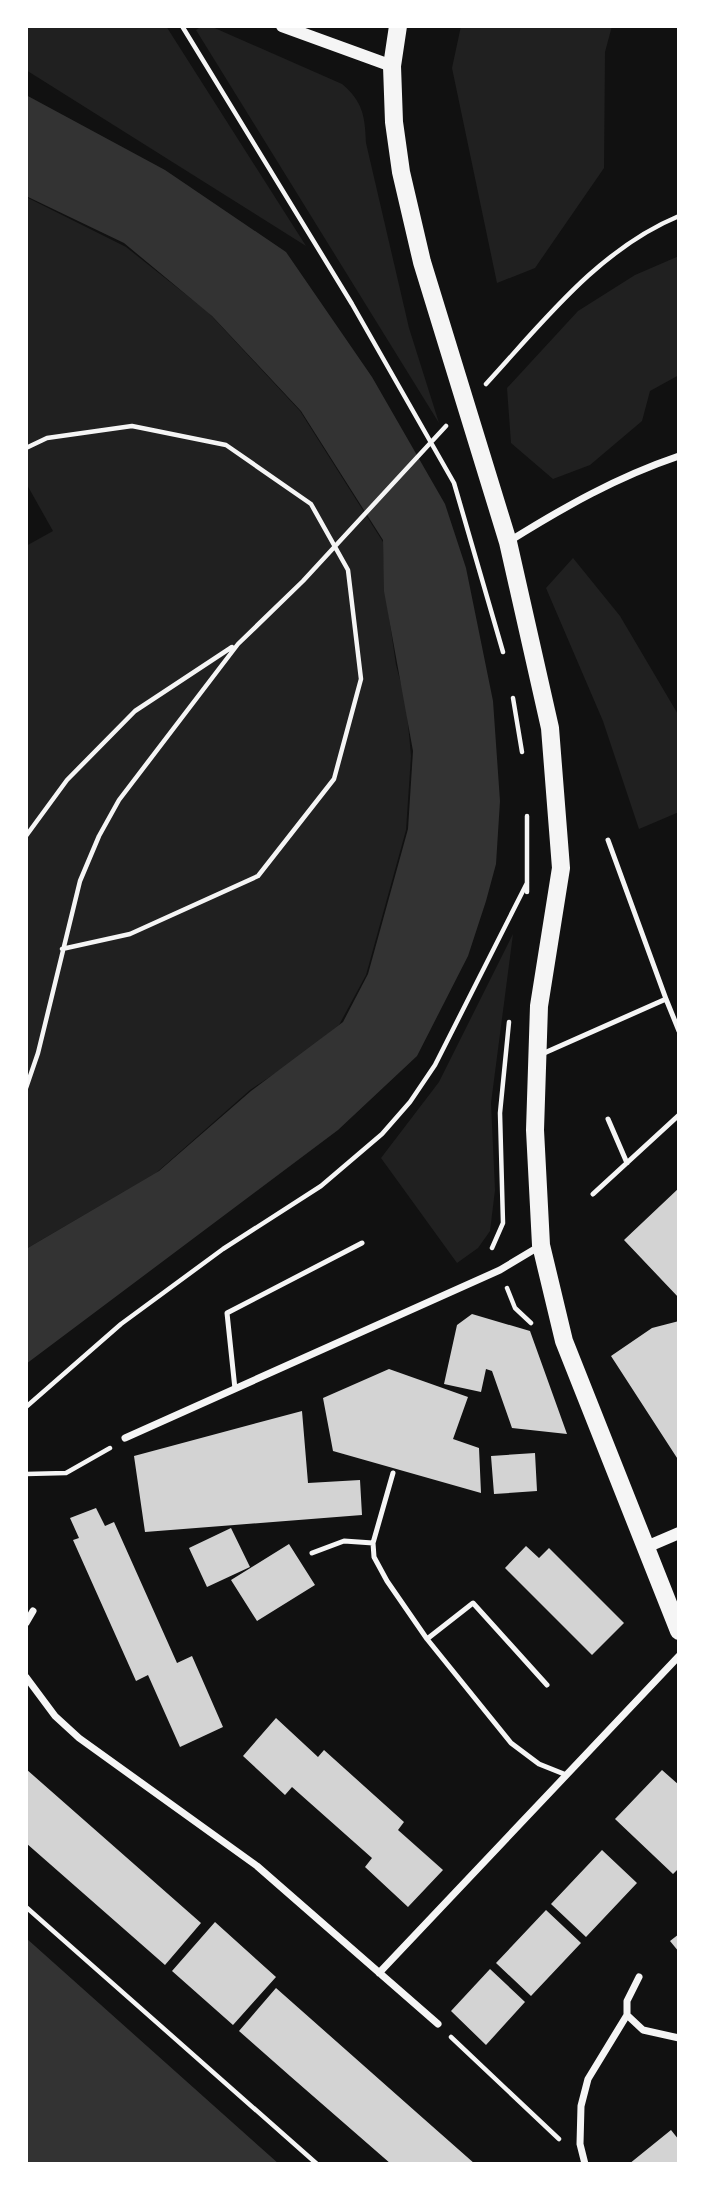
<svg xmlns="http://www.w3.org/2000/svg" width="705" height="2190" font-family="'Noto Sans',sans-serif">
  <rect width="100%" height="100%" fill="#111"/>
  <!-- green -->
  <path fill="#202020" d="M26 26H166L306 246 26 70Z
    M202 26H210L342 84C363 102 365 116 366 143L409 328 439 423 196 30Z
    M461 26H612L605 52 604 168 535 268 497 283 452 68Z
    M26 197 126 247 208 312 300 411 383 542 385 589 396 665 406 702 411 756 406 830 366 975 339 1025 294 1061 250 1090 156 1173 26 1249V546L53 531 26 483Z
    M679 256V375L650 391 642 421 590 465 553 479 511 443 507 388 578 311 635 275Z
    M573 558 620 616 679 716V812L639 829 603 721 546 588Z
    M513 934 491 1103 495 1190 490 1231 478 1248 457 1263 381 1158 439 1082Z"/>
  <!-- water -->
  <path fill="#333" d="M26 95 165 170 286 252 372 377 445 504 466 568 493 701 500 801 496 864 486 901 468 956 417 1056 338 1130 26 1364V1249L159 1171 251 1091 343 1022 368 974 408 829 413 751 384 591 383 540 301 411 212 316 124 243 26 196Z
    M26 1938 279 2164H26Z"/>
  <!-- building -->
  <path fill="#d3d3d3" d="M679 1188V1298L624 1240Z
    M472 1314 530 1331 567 1434 512 1428 492 1371 486 1369 481 1392 444 1384 457 1325Z
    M679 1321V1461L611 1356 652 1328Z
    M389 1369 468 1397 453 1439 479 1448 481 1493 333 1451 323 1398Z
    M302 1411 308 1483 360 1480 362 1515 145 1532 134 1456Z
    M535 1453 537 1491 494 1494 491 1456Z
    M96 1508 105 1526 114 1522 177 1663 192 1656 223 1727 180 1747 148 1675 136 1681 73 1540 79 1538 70 1518Z
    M231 1528 250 1567 207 1587 189 1548Z
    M289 1544 315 1585 257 1621 231 1580Z
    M526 1546 539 1558 549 1548 624 1623 592 1655 505 1568Z
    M276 1718 318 1757 324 1750 404 1822 398 1830 443 1870 408 1907 365 1867 372 1858 292 1787 285 1795 243 1756Z
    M26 1769 201 1923 165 1965 26 1843Z
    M662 1770 679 1785V1868L673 1874 615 1819Z
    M602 1850 637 1883 586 1937 551 1904Z
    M546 1910 581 1943 531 1996 496 1963Z
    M215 1922 276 1977 233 2025 172 1971Z
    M679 1934V1952L670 1941Z
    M490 1969 525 2002 486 2045 451 2011Z
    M276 1988 424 2119 475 2164H391L290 2076 239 2031Z
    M671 2130 679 2140V2164H629Z"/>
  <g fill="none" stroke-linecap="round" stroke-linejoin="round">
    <!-- path -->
    <path stroke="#f5f5f5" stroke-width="4.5" d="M182 26 352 304 454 483 503 652
      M486 384C543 322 599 249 679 216
      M26 448 47 438 132 426 226 445 311 504 348 570 361 679 334 779 258 876 130 934 62 949
      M513 698 522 752
      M527 816V892
      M26 836 67 780 135 711 232 647
      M26 1088 38 1053 80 881 99 836 119 800 238 644 303 581 446 426
      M492 1248 503 1223 500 1113 509 1022
      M507 1288 515 1308 531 1323
      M26 1407 121 1324 223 1249 321 1186 382 1134 410 1102 435 1065 527 883
      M26 1474 66 1473 110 1448
      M26 1907 317 2164
      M451 2037 559 2139"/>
    <!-- service -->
    <path stroke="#f5f5f5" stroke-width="5" d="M608 840 666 999
      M542 1054 666 999 679 1031
      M608 1119 627 1163
      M593 1194 679 1115
      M235 1389 227 1313 362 1243
      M393 1473 373 1543 374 1557 387 1581 427 1639 511 1743 539 1764 564 1774
      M312 1553 344 1541 373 1543
      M427 1639 473 1603 547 1685"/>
    <!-- minor -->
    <path stroke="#f5f5f5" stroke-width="7" d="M508 542C564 507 617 477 679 456
      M125 1438 500 1270 540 1246
      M26 1623 33 1611
      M26 1677 55 1716 79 1738 257 1866 438 2024
      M379 1973 679 1656
      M627 2015 643 2030 679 2038
      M585 2164 580 2144 581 2106 588 2079 627 2015V2001L639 1977"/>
    <!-- tertiary -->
    <path stroke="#f5f5f5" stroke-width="12" d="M282 26 392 66
      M644 1548 679 1533"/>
    <!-- primary -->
    <path stroke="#f5f5f5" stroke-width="18" d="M398 26 392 66 394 122 401 172 422 262 508 542 550 728 561 868 539 1006 535 1130 541 1245 564 1341 679 1631"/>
  </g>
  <!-- border -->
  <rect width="705" height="2190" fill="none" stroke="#ffffff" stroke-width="56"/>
</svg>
